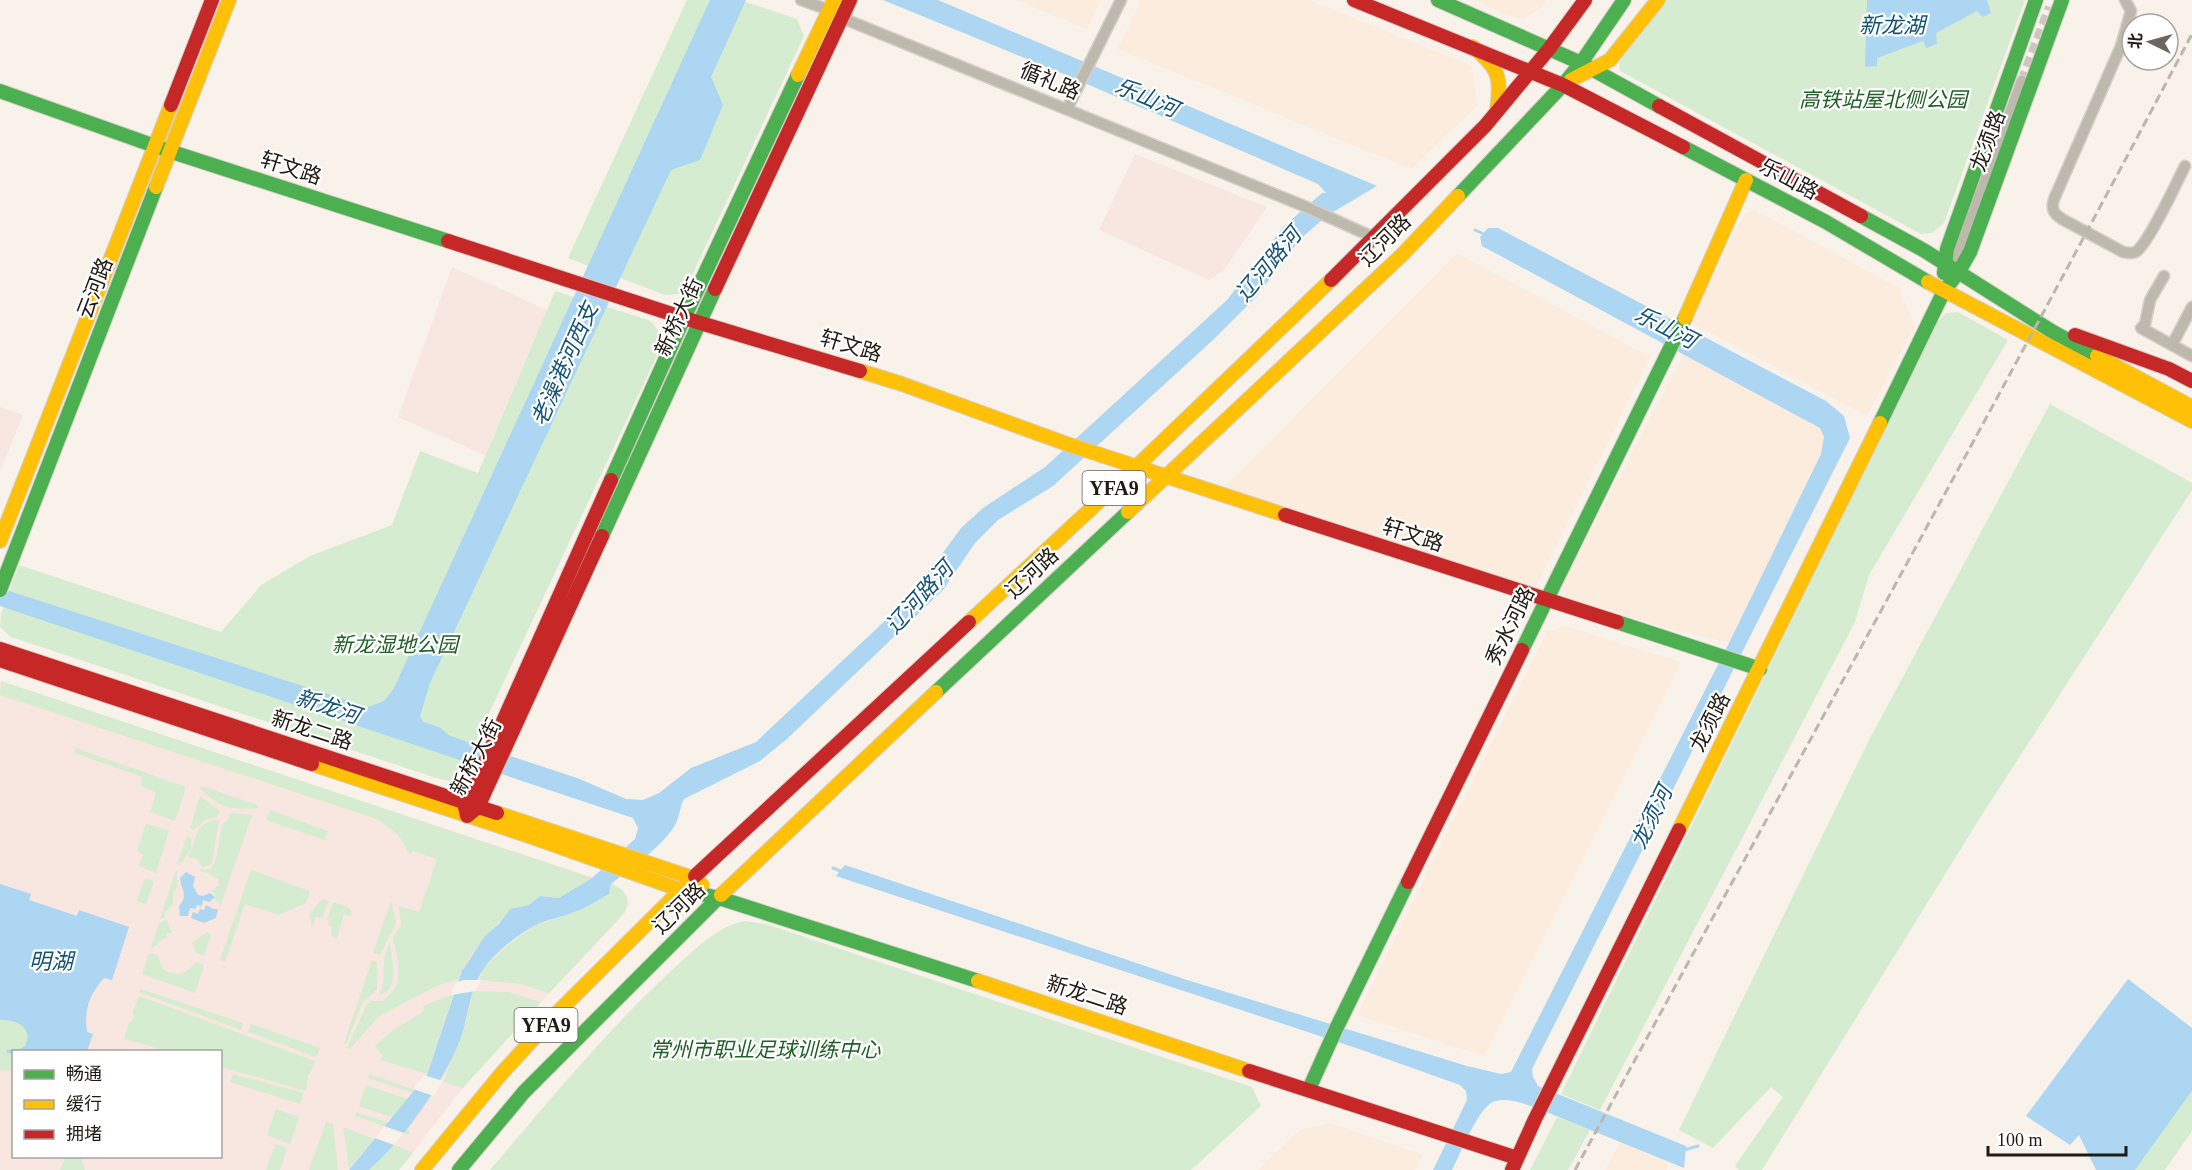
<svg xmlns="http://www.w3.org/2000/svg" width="2192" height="1170" font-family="'Times New Roman','Noto Sans SC',serif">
  <rect width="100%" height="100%" fill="#f9f2eb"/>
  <!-- built -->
  <path fill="#fbecdd" d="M1016 0H1101L1087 29Z
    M1141 0H1309L1472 66 1477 106 1411 169 1118 49Z
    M1474 0H1546L1541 8 1523 19 1506 15Z
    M1755 210 1899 288 1915 325 1867 416 1690 322 1744 214Z
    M1457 253 1650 357 1537 584 1523 587 1225 487Z
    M1684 354 1820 428 1824 437 1821 454 1729 643 1656 625 1566 598 1562 591 1565 579Z
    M1565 626 1681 662 1484 1056 1357 1015 1547 632Z
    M1330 1123 1423 1155 1415 1170H1258L1300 1130Z
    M1620 1142 1668 1163 1667 1170H1605Z"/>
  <!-- education -->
  <path fill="#f8e6e0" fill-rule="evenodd" d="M1135 154 1267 207 1224 270 1209 280 1099 230Z
    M452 267 547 310 485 455 398 417Z
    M0 407 23 415 0 471Z
    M0 681 616 885 627 896 629 904 618 921 509 1036 463 1088 399 1170H0ZM14 1052H220V1156H14Z"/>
  <!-- green -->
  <path fill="#d6ecd0" d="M687 0H740L797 19 804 36 688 284 679 294 665 295 568 258Z
    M1666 0H2025L1944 223 1932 233 1921 234 1620 71 1619 62Z
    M555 291 649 320C660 330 661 335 660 349L461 773 449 781 436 778 11 637 0 627 1 614 19 565 221 632 261 585 310 556 392 525 420 451 478 473Z
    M1958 312 2008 340 1869 575 1855 622 1600 1110 1561 1094 1936 324 1946 313Z
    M2050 404 2192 483V490L1978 821 1762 1170H1739L1735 1166 1783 1097 1771 1087 1713 1148 1679 1130 1870 738Z
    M1 681 592 878 559 898 540 896 529 905 510 909C494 932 468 950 459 979L436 986 379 1016 350 1049 347 1048 367 1004 371 1001H383L393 991 398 983V962L393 938 401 924 399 906 419 912 437 859 413 851 411 854 408 853C401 834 391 828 374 818L0 695Z
    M76 748 186 787 175 821 150 812 156 792 140 786 143 777 74 753Z
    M199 787H205L257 805 258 808C228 810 220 808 199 787Z
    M200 796 220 811 217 817 207 819 194 830 190 828Z
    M270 810 328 831 325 840 266 820Z
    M230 813 252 815 220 907 219 902 214 899 216 896 211 891 219 885 218 879 208 873 201 872 199 869 209 870C221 859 217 837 224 822H227Z
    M219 820 212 863 208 866 202 867 197 859 188 857C198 839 193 822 219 820Z
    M146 823 169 831 156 873 139 866 143 854 137 851Z
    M187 836 191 838V848L180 865 177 864Z
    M176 870H177V886L173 894V905L165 912V917L160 919Z
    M251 870 310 891 306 903 279 915 245 904 225 962 220 960Z
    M145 878 154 881 146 904 137 901Z
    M611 884C625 888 631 899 625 912L549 993 521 984 479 980 485 967 508 945 534 926 578 911 609 894Z
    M324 900 329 901 322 918 316 916 312 928 309 914 320 901Z
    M391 901 396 923 380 955 373 953Z
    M333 902C342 905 352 905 352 916L344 914 337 938 331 936 332 927 328 925 329 920 327 919Z
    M167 920 172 933H166L167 937 158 942 154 948 151 947 159 923Z
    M745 921 766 924 1252 1087 1261 1106 1191 1170H490C549 1101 606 1031 673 969 695 950 715 927 745 921Z
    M207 932 211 936 204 956 196 953 192 943Z
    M390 943C392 957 400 992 379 995 388 980 379 962 390 943Z
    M149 953 157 955 163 969C176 978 187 974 196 962L204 965 195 993 142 974Z
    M372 960 377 962V989L362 1004 346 1045 344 1043Z
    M141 989 243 1023 241 1030 139 992Z
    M473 991 508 992 541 1002 463 1088 443 1082 466 1022Z
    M454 994 427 1074 381 1060 382 1055 375 1046 393 1030 424 1011 423 1006Z
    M139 996 315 1061 312 1070 308 1075 306 1091 221 1067 220 1052 168 1051 124 1039 129 1023 134 1018 133 1012Z
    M0 1017 26 1021 30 1038 26 1051 14 1052 13 1071 0 1070Z
    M251 1024 320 1048 316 1057 248 1032Z
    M233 1074 304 1093 300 1104 230 1082Z
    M369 1074 424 1093 419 1095 368 1078Z
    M366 1085 416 1102 409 1123 359 1106Z
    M2192 1091V1131L2165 1170H2135Z
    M276 1109 299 1117 290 1144 267 1135Z
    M356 1112 408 1129 410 1135 355 1116Z
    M1557 1117 1590 1130 1568 1170H1530Z
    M326 1122 333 1124 338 1170H309Z
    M343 1127 374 1139 349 1168Z
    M275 1144 287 1148 280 1170H266Z
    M393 1145 413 1153 399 1170H369Z
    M80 1156 85 1170H60L65 1157Z"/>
  <!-- water -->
  <path fill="#acd6f2" d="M710 0H746L711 77 723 105 700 160 671 170 430 683 420 716 423 722 439 727 450 736 577 778 626 799 643 800 659 793 691 768 756 742 889 617 937 561 961 528 983 508 1045 467 1227 300 1284 226 1322 193H1326L1318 184 1066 75 883 0H938L1377 186 1328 215 1300 239 1256 297 1213 340 1053 486 998 520 975 543 943 590 787 739 760 761 684 799C680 806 680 814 677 821 667 844 630 868 611 884L609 894C599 899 588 907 577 911 563 917 547 919 534 926 517 935 496 952 485 967 469 988 469 1016 460 1040 442 1085 405 1138 369 1170H349L427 1075 462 971 485 936 499 924 510 909 529 905 540 896 559 898 592 878 635 839 638 828 633 818 0 606V588L368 707 384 701 393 690Z
    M1867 0H1987L1991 13 1983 17 1977 11 1936 33 1937 44 1926 48 1923 41 1877 58V66L1865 67Z
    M1488 228H1498L1826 401 1844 416 1850 438 1532 1069 1533 1077 1538 1086 1686 1146 1684 1168 1534 1107C1522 1103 1506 1097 1493 1102 1478 1108 1460 1155 1452 1170H1433L1467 1100 1466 1091 1460 1085 1359 1049 836 876 845 865 1187 980 1467 1066 1501 1074 1511 1072 1729 643 1821 454 1824 437 1820 428 1482 246 1480 237Z
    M186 872 195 877 193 886 198 895 203 896 210 893 215 897 209 902 203 900 202 906 197 905 195 909 190 908 188 916H180L179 906C189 895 181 890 180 878Z
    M0 884 31 894 29 900 77 916 79 910 129 927 112 980 104 978C89 995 84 1009 87 1032L93 1034 87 1051 14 1052 13 1054 7 1053V1050L20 1049 25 1046C34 1027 16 1019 0 1020Z
    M206 905 213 909H218L216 918 204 923 191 918 193 912 198 914 200 909 204 910Z
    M2128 979 2192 1028V1091L2135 1170H2096L2079 1135 2070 1145 2026 1116Z"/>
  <!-- pier -->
  <path fill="#f9f2eb" d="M463 980H481L476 991 451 995 455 983Z
    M424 1075 443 1081 434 1096 413 1089Z
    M384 1126 404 1133 394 1145 375 1138Z"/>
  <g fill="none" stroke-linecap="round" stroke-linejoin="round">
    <!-- stream -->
    <path stroke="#acd6f2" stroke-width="3" d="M1475 230 1484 234
      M833 868 843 872
      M1684 1150 1698 1146"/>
    <!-- street-tunnel -->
    <path stroke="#cec7c0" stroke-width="10" stroke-dasharray="10 5" stroke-linecap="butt" d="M2022 81 2050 7"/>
    <defs>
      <path id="street" d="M801 0 829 10
        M2125 0 2131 11 2121 46 2054 199C2051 209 2053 213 2062 219L2123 252C2128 253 2133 254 2137 251 2150 240 2176 184 2185 166
        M842 18 1304 206 1375 238
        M1067 109 1121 0
        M1951 272 2022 81
        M2164 276 2150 300 2145 324 2141 328 2192 356
        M2172 345 2192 307"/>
      <path id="fast" d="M1438 0 1581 63 1659 106
        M0 91 169 151 448 241
        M1683 147 1826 222 1928 282
        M1458 196 1563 85 1581 63 1624 0
        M1861 216 1925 251 2053 332 2097 356
        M1944 273 1947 249 2036 0
        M1880 423 1944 291 1958 273 1970 252 2062 0
        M611 480 684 318 798 75
        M602 536 715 289
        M0 590 156 187
        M1617 622 1760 669
        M1522 650 1685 318
        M936 692 1128 512
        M697 893 719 898 978 981
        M1309 1089 1336 1029 1408 882
        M459 1170 524 1092 721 895"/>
      <path id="slow" d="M1473 47C1498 67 1502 77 1497 109
        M798 75 834 0
        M1571 80 1610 60 1658 0
        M156 187 229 0
        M1928 282 2192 421
        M1685 318 1746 180
        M2097 356 2192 407
        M860 371 902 384 1067 444 1285 515
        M1128 512 1402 255 1458 196
        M0 541 171 105
        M969 622 1136 467 1331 280
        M312 764 529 836 681 890 697 893
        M497 813 693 878 702 885
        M1679 830 1880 423
        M721 895 936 692
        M978 981 1249 1071
        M422 1170 502 1073 557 1013 695 876"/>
      <path id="jam" d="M1354 0 1563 85 1683 147
        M171 105 212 0
        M1659 106 1861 216
        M448 241 684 318 860 371
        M1331 280 1485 126 1549 49 1585 0
        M715 289 850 0
        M2075 335 2169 369 2192 381
        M1285 515 1617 622
        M0 649 497 813
        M0 660 312 764
        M467 816 478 807 602 536
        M467 816 464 803 479 775 611 480
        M695 876 969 622
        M1408 882 1522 650
        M1249 1071 1517 1158
        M1512 1170 1535 1119 1679 830"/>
    </defs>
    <!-- street casing -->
    <use href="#street" stroke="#d6cfc9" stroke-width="13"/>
    <!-- fast casing -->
    <use href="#fast" stroke="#d6cfc9" stroke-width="16"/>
    <!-- slow casing -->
    <use href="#slow" stroke="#d6cfc9" stroke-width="16"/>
    <!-- jam casing -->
    <use href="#jam" stroke="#d6cfc9" stroke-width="16"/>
    <!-- street -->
    <use href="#street" stroke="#beb9ad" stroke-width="10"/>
    <!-- fast -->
    <use href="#fast" stroke="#4caf50" stroke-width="14"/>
    <!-- slow -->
    <use href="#slow" stroke="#ffc107" stroke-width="14"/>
    <!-- jam -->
    <use href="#jam" stroke="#c62828" stroke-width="14"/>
    <!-- rail -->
    <path stroke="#bcb6af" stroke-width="3" stroke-dasharray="9 4.5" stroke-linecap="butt" d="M1575 1170C1781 791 1991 415 2192 34"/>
  </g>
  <g text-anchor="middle" stroke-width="4.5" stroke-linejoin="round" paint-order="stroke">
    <!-- shield labels -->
    <g fill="#fff" stroke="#645f59" stroke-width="1.5">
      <rect x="1082.5" y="471" width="63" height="34" rx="4.5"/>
      <rect x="514.5" y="1008" width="63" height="34" rx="4.5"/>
    </g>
    <g font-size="20" font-weight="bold" fill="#211a12">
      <text x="1114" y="495">YFA9</text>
      <text x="546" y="1032">YFA9</text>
    </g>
    <!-- street labels -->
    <g font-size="21" fill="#211a12" stroke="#fff">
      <text transform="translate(1050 81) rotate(23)" y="7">循礼路</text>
      <text transform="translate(1988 141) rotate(-70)" y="7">龙须路</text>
      <text transform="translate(291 168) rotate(18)" y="7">轩文路</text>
      <text transform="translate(1789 179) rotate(28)" y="7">乐山路</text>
      <text transform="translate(1385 240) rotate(-45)" y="7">辽河路</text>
      <text transform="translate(95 288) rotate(-69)" y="7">云河路</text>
      <text transform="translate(679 317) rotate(-65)" y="7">新桥大街</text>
      <text transform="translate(851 346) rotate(17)" y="7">轩文路</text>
      <text transform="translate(1413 535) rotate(18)" y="7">轩文路</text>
      <text transform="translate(1032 573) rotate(-43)" y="7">辽河路</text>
      <text transform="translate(1510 626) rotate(-64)" y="7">秀水河路</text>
      <text transform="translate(1710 722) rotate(-63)" y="7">龙须路</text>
      <text transform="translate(312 730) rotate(18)" y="7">新龙二路</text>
      <text transform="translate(476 757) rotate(-62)" y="7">新桥大街</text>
      <text transform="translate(679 908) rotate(-44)" y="7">辽河路</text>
      <text transform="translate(1087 995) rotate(18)" y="7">新龙二路</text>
    </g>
    <!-- park labels -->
    <g font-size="21" font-style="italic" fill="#1f6126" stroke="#fff">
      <text x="1883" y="107">高铁站屋北侧公园</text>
      <text x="395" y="652">新龙湿地公园</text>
      <text x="765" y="1057">常州市职业足球训练中心</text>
    </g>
    <!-- water labels -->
    <g font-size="22" font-style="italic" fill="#145276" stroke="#fff">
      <text x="1892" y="33">新龙湖</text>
      <text transform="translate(1147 97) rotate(23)" y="8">乐山河</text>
      <text transform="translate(1268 264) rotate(-50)" y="8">辽河路河</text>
      <text transform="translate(1666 327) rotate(27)" y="8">乐山河</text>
      <text transform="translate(564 364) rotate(-66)" y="8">老澡港河西支</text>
      <text transform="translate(919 597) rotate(-48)" y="8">辽河路河</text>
      <text transform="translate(328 706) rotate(18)" y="8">新龙河</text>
      <text transform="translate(1651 817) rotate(-64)" y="8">龙须河</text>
      <text x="51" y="969">明湖</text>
    </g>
  </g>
  <!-- legend -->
  <rect x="12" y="1050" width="210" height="108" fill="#ffffff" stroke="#a6a3a0" stroke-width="1.5"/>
  <rect x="24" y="1070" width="30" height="9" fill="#4caf50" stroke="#a6a3a0" stroke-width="1.5"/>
  <text x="66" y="1080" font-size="18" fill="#211a12">畅通</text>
  <rect x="24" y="1100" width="30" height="9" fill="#ffc107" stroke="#a6a3a0" stroke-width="1.5"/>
  <text x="66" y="1110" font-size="18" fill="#211a12">缓行</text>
  <rect x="24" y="1130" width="30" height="9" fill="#c62828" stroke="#a6a3a0" stroke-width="1.5"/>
  <text x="66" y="1140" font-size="18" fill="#211a12">拥堵</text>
  <!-- north arrow -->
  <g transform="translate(2150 42) rotate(275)"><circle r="28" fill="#ffffff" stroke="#a6a3a0" stroke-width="1.5"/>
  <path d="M0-4.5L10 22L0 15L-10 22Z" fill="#6d665e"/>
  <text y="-9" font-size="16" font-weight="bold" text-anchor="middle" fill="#211a12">北</text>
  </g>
  <!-- scale -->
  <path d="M1988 1146v9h138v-9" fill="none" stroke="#211a12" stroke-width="3"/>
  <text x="1997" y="1146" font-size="18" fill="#211a12" stroke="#ffffff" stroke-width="4.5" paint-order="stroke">100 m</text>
</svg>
